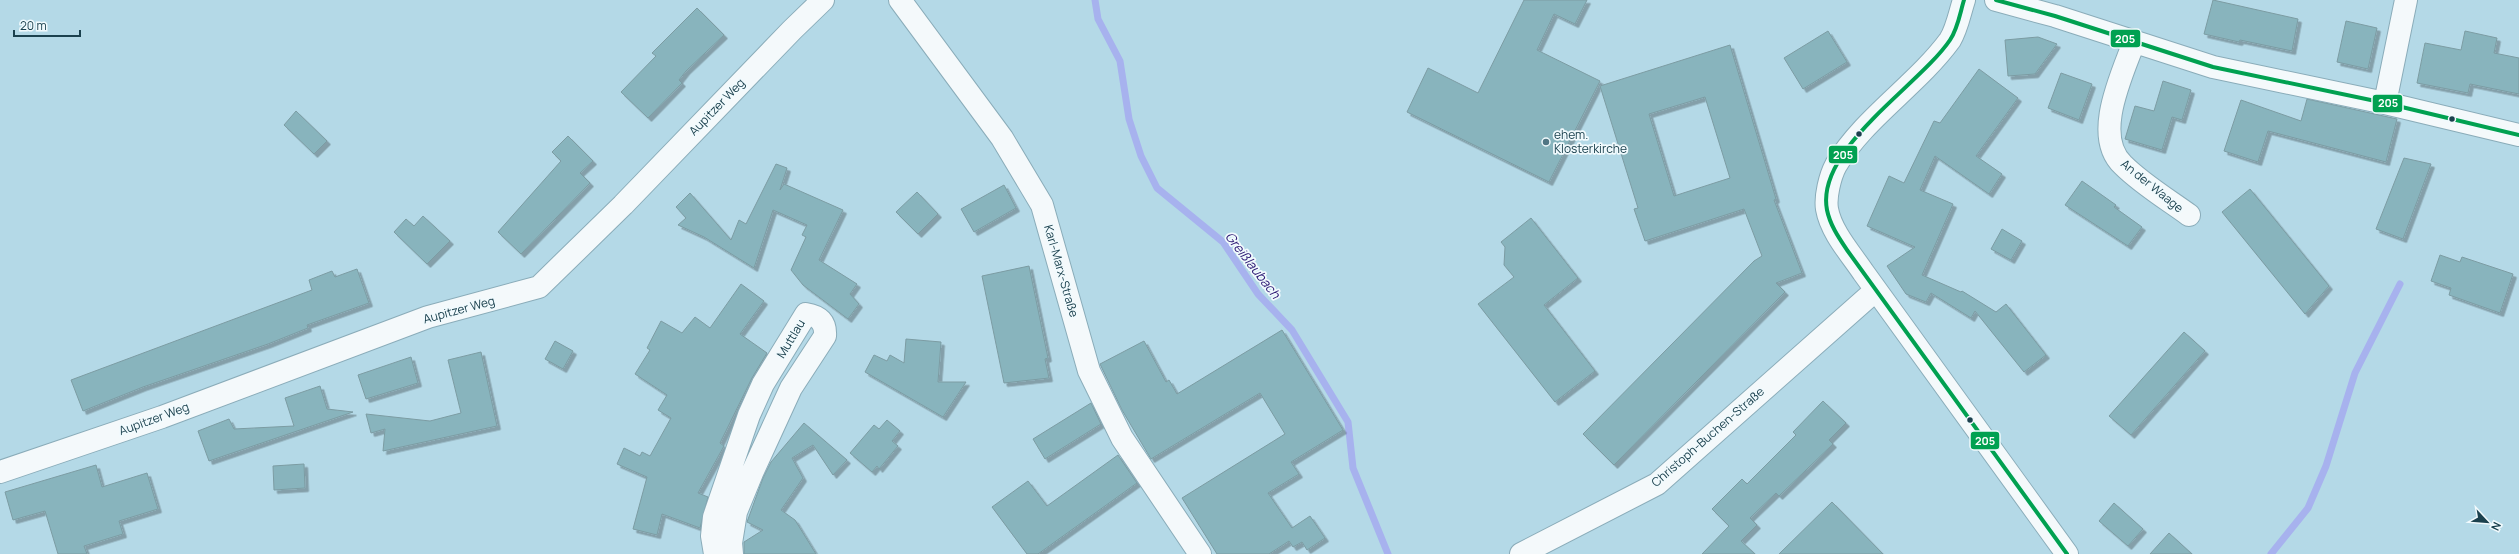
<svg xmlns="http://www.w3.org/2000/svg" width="2519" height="554" font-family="Manrope,sans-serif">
  <defs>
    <filter id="shadow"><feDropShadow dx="3.5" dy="3.5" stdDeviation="0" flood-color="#0004"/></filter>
  </defs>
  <rect width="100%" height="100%" fill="#b4d9e7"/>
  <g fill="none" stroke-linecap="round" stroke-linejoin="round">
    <!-- stream -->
    <path stroke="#a7b2ee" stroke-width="7" d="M1095 0 1098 19 1120 61 1129 119 1141 156 1157 188 1223 242 1258 294 1292 330 1348 422 1353 468 1388 554
      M2271 554 2308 508 2326 466 2355 373 2400 284"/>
  </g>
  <!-- building -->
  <path fill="#88b4bd" stroke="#7c9ca3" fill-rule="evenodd" filter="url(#shadow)" d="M1524 0H1587L1575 24 1554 14 1537 50 1600 81 1549 182 1407 112 1428 68 1478 93Z
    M2213 0 2298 19 2292 51 2240 40 2239 42 2204 34Z
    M697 8 724 35 686 71 679 80 682 83 648 118 621 92 656 56 652 53Z
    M2346 21 2377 28 2368 69 2337 62Z
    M1828 31 1847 62 1803 89 1784 58Z
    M2465 31 2497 38 2494 53 2519 58V94L2470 84 2468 93 2417 83 2425 43 2461 50Z
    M2038 37 2057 44 2035 74 2008 76 2005 40Z
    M1730 45 1776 199 1774 200 1802 273 1776 283 1785 292 1614 465 1583 434 1754 261 1762 256 1744 209 1645 241 1634 209 1638 208 1600 86ZM1705 97 1730 178 1674 196 1649 114Z
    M1979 69 2018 98 1976 156 2002 174 1989 194 1935 156 1920 190 1953 204 1922 275 1961 292 1962 291 1996 312 2006 304 2046 355 2024 372 1975 311 1971 318 1931 293 1926 302 1906 294 1887 266 1915 247 1867 226 1889 176 1904 183 1934 121 1940 123Z
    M2061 73 2092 84 2079 120 2048 108Z
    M2163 81 2191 90 2182 120 2172 117 2162 150 2125 139 2135 106 2154 111Z
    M2307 99 2397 119 2386 162 2268 131 2258 162 2224 151 2241 100 2301 121Z
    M296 111 327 141 314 154 284 125Z
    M568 136 593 161 580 173 590 183 521 254 498 232 561 161 552 152Z
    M2404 158 2431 164 2403 239 2376 229Z
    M776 164 787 168 780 190 784 184 843 210 819 260 857 284 850 294 859 304 848 319 803 285 791 270 806 237 802 235 807 225 773 210 754 268 704 237 678 225 686 218 676 207 690 193 731 240 739 220 746 224Z
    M2082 181 2116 205 2114 207 2142 227 2128 246 2065 205Z
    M1004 185 1016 208 974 232 961 209Z
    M2250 189 2329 286 2305 314 2222 212Z
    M917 192 938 214 918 234 896 212Z
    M423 216 450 241 427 264 394 232 406 219 414 226Z
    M1531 218 1578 278 1544 305 1595 371 1555 402 1478 304 1514 277 1504 265 1505 247 1501 242Z
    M2002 229 2022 241 2011 260 1991 249Z
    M2440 255 2460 262 2462 257 2513 274 2500 313 2449 295 2451 288 2431 281Z
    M1029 266 1048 358 1045 359 1049 378 1004 383 982 276Z
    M357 269 369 303 307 325 308 328 268 344 143 387 83 411 71 380 312 290 309 280 332 271 335 277Z
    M741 284 764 301 740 334 767 353 752 378 720 443 724 446 698 493 708 497 700 528 662 514 657 535 633 529 647 477 617 464 624 448 640 456 642 452 650 456 671 418 658 410 667 395 635 374 650 350 647 348 661 321 682 333 695 317 710 328Z
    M1282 330 1343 430 1291 462 1299 474 1268 493 1292 528 1310 516 1325 538 1307 550 1302 542 1293 547 1289 541 1269 554H1217L1182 498 1285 434 1260 393 1151 459 1122 410 1100 364 1144 341 1166 382 1169 380 1177 394Z
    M2184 332 2205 351 2131 435 2109 416Z
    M906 339 941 342 938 382H966L943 417 865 372 874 355 887 361 890 355 904 363Z
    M555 341 573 351 563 369 545 359Z
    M481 352 497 426 383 451 385 429 371 433 366 414 430 421 461 413 448 360Z
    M411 357 418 383 366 399 358 375Z
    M320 386 327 409 353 412 209 461 198 431 229 419 234 429 294 426 285 398Z
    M1823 401 1846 423 1829 440 1833 444 1779 496 1776 493 1750 518 1757 525 1741 541 1755 554H1702L1729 526 1712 509 1742 479 1747 484 1796 435 1793 432Z
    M1091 403 1101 424 1045 459 1033 439Z
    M887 420 900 431 892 441 898 446 879 469 877 466 872 472 850 453 874 425 879 429Z
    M804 423 847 460 833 475 813 445 792 458 803 478 781 510 795 520 816 554H744V542L763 530 747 522 763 478 771 462Z
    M1118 455 1137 483 1038 554H1027L992 507 1028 481 1047 506Z
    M304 464 305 488 274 490 273 466Z
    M96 465 102 487 147 473 158 509 119 521 123 534 84 546 87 554H58L45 511 13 520 5 492Z
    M1832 502 1883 554H1779Z
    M2114 503 2143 529 2128 546 2099 521Z
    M2169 533 2192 554H2150Z"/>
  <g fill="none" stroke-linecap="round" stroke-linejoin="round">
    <defs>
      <path id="minor" d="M900 0 1002 138 1042 205 1089 371 1122 438 1200 554
        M1964 0C1960 12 1957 29 1950 40 1917 85 1864 118 1836 165 1830 176 1825 197 1827 209 1831 232 1851 254 1863 272L2067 554
        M1996 0 2055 16 2213 67 2385 103 2519 135
        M2134 42C2122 75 2092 136 2123 165 2142 184 2167 199 2189 215
        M2385 103 2406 0
        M0 472 162 417 428 317 539 287 623 205 792 30 823 0
        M715 554 712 536 714 517 749 415 763 384 806 314C819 316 826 322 825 336L791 388 752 473 736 512 731 543 732 554
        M1521 554 1657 484 1876 290"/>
    </defs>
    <!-- minor casing -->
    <use href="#minor" stroke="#8aacb9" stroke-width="24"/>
    <!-- minor -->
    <use href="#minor" stroke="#f4f9fb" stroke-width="22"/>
    <defs>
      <path id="bus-1" d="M1964 0C1960 13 1958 28 1950 40 1919 86 1815 149 1827 210 1830 225 1839 238 1847 250L2067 554
        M1996 0 2055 16 2213 67 2385 103 2519 135"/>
    </defs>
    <!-- bus-1 casing -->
    <use href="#bus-1" stroke="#f1fafd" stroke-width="7"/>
    <!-- bus-1 -->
    <use href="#bus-1" stroke="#01a151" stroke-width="4"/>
  </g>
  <!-- markers -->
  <g fill="#1b414e" stroke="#f1fafd" stroke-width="1.5">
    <circle cx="2452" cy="119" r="3.5"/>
    <circle cx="1859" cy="134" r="3.5"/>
    <circle cx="1970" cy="420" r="3.5"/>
  </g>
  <circle fill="#517684" stroke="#f1fafd" stroke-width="1.5" cx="1546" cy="142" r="4"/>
  <g text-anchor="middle" stroke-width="3.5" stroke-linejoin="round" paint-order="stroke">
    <!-- street labels -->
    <g font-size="12" fill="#1b414e" stroke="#f1fafd">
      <text transform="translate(717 107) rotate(-46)" y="4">Aupitzer Weg</text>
      <text transform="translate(2152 186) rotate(39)" y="4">An der Waage</text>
      <text transform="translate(1061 271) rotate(74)" y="4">Karl-Marx-Straße</text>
      <text transform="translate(459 310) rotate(-15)" y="4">Aupitzer Weg</text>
      <text transform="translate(791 339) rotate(-59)" y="4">Muttlau</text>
      <text transform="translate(154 419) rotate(-20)" y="4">Aupitzer Weg</text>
      <text transform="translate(1708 437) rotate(-41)" y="4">Christoph-Buchen-Straße</text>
    </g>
    <!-- poi labels -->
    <g font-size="12" fill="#1b414e" stroke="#f1fafd" text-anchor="start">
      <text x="1554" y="139">ehem.<tspan x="1554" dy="14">Klosterkirche</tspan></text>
    </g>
    <!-- water labels -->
    <g font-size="13" font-style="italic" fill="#2a1672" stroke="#f1fafd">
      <text transform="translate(1253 265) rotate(52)" y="5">Greißlaubach</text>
    </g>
  </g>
  <g stroke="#f1fafd" stroke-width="1.5">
    <rect x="2110" y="29" width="31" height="19" rx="4" fill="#01a151"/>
    <rect x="2372" y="94" width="31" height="19" rx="4" fill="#01a151"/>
    <rect x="1828" y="145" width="30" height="19" rx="4" fill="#01a151"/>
    <rect x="1970" y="431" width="30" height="19" rx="4" fill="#01a151"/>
  </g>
  <g font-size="11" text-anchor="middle" font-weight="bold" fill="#fff">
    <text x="2125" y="43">205</text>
    <text x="2388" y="107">205</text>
    <text x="1843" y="159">205</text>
    <text x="1985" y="445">205</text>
  </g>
  <!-- north arrow -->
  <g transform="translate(2487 522) rotate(116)" stroke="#f1fafd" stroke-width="3" paint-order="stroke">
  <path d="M0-3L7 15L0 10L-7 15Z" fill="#1b414e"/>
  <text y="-6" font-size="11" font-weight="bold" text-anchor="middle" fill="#1b414e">N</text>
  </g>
  <!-- scale -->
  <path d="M14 30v6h66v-6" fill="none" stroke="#1b414e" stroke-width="2"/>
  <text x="20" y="30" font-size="12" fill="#1b414e" stroke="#f1fafd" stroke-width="3" paint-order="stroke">20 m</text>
</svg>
